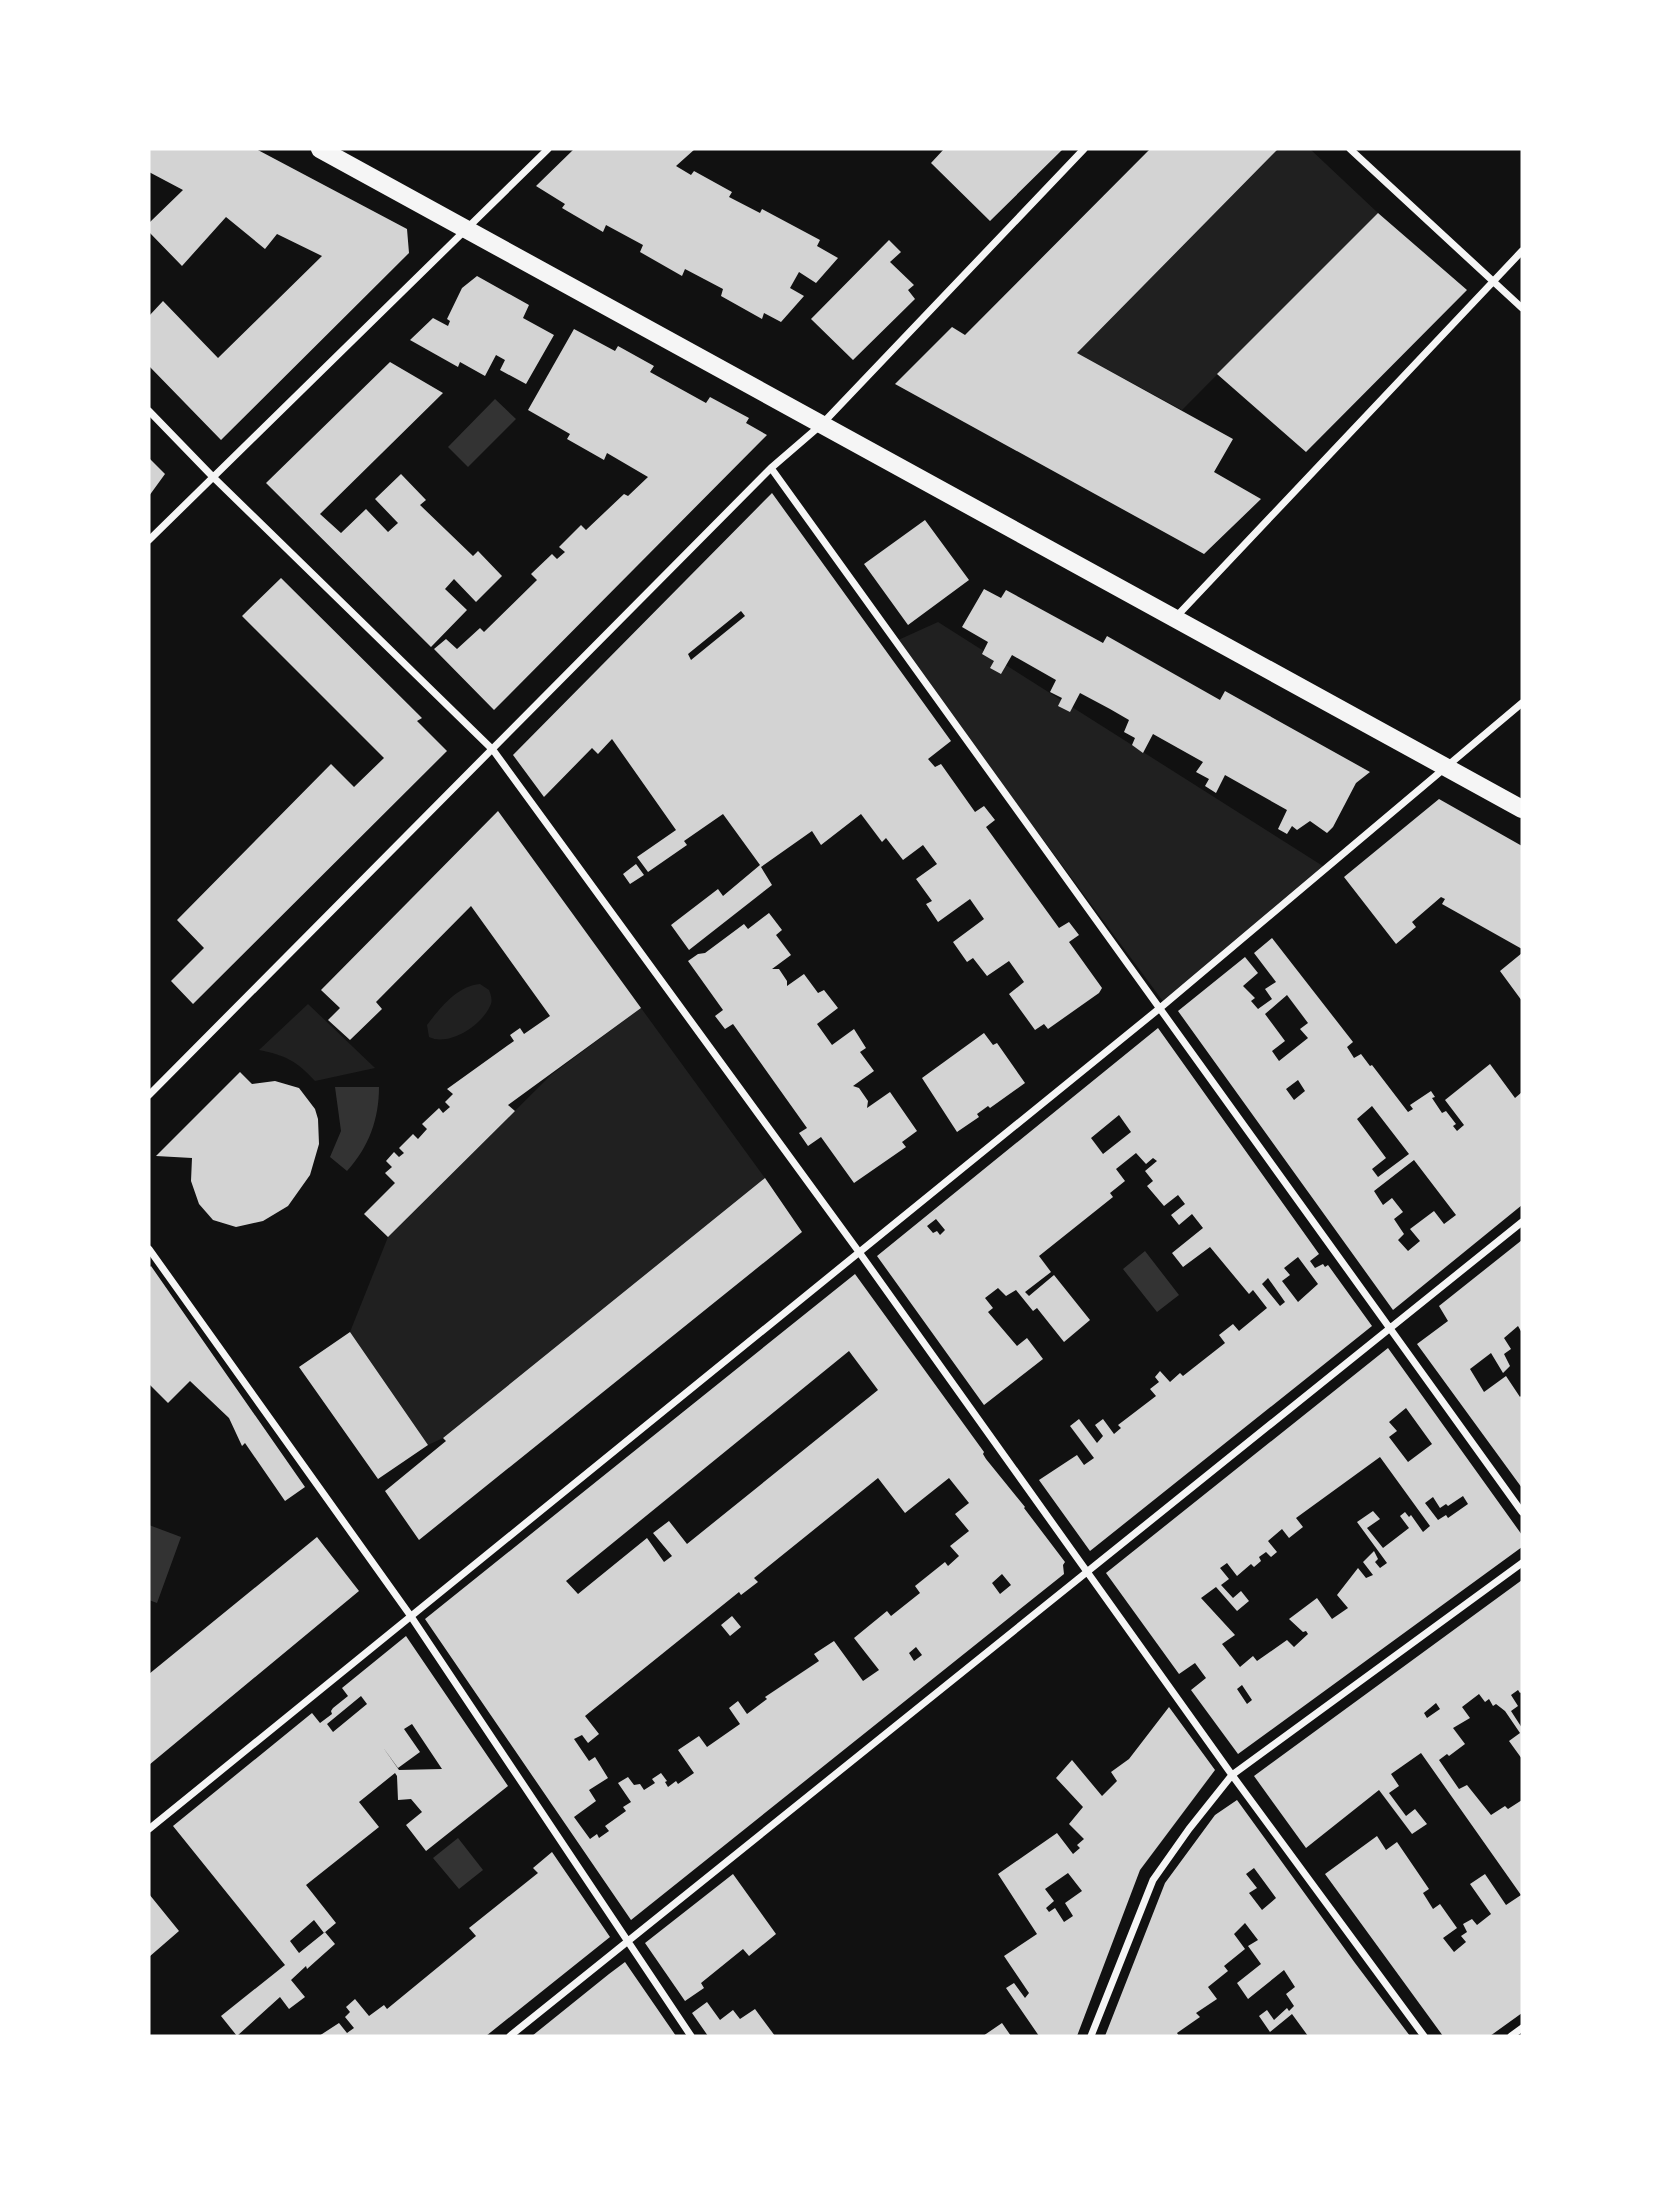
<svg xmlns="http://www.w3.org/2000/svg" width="1671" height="2185" font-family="'Open Sans',sans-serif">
  <rect width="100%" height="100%" fill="#111"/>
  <!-- green -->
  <path fill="#202020" d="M1278 149H1310L1378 213 1182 410 1077 353Z
    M938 622 1326 868 1165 1004 896 641Z
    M480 984 489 990C491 995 493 1001 490 1006 482 1025 449 1047 429 1037L427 1025C440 1008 457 986 480 984Z
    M308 1004 375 1068 315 1081C297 1061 285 1055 259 1050Z
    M641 1008 765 1178 443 1438 428 1445 350 1332 388 1237 551 1075Z"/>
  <!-- water -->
  <path fill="#333" d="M495 399 516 419 468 467 448 447Z
    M335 1087H379C379 1119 369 1147 347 1171L330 1157 341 1131Z
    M1145 1251 1179 1295 1157 1312 1123 1269Z
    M149 1525 181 1537 157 1603 149 1600Z
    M458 1838 483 1870 459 1889 433 1858Z"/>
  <!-- building -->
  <path fill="#d3d3d3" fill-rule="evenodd" d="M149 149H256L407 229 409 253 221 440 149 366V316L163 301 218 358 322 256 277 234 265 249 226 217 182 266 149 232V223L183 190 149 172Z
    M574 149H695L676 166 691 175 694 171 732 192 729 197 760 213 762 209 820 240 817 246 838 258 816 283 799 272 790 288 804 296 781 322 764 313 762 319 721 296 723 289 685 269 682 276 640 252 643 245 606 225 603 232 562 208 565 204 536 186Z
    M944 149H1063L990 221 931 163Z
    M1150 149H1278L1077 353 1233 439 1214 472 1261 499 1204 554 895 384 952 327 965 335Z
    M1378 213 1467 290 1306 452 1217 374Z
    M889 240 901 252 890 262 914 285 908 290 915 299 853 360 811 319Z
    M477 276 529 305 523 318 554 335 526 384 500 370 505 360 496 355 485 376 460 362 458 367 410 340 433 318 448 326 450 321 447 319 462 288Z
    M574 329 615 351 618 346 654 366 650 372 706 403 710 397 749 418 746 423 767 435 494 710 434 649 446 639 457 649 480 628 484 632 537 580 531 574 552 554 557 559 565 552 559 547 581 525 586 530 624 494 628 496 648 477 607 453 604 460 567 439 570 434 528 410Z
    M390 362 443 393 320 514 341 533 366 509 388 532 398 523 375 499 401 474 426 500 420 505 473 556 478 551 502 576 476 602 454 579 445 589 467 610 431 647 266 483Z
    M149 458 165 474 149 496Z
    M772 493 951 741 928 759 935 767 941 764 975 812 984 806 995 820 986 827 1059 928 1069 922 1079 935 1069 942 1102 988 1099 993 1048 1029 1044 1024 1035 1030 1009 994 1024 982 1009 961 987 976 973 958 967 962 953 942 984 919 970 899 938 922 926 904 932 901 916 879 937 864 923 845 903 860 886 838 882 842 861 814 821 845 812 831 761 867 772 885 689 950 671 925 718 889 723 896 760 865 723 814 684 841 687 845 648 872 637 857 676 830 612 739 598 754 592 748 544 797 513 755ZM741 611 745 616 691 660 688 654Z
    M925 520 969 580 908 625 864 564Z
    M281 578 422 718 417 721 447 751 193 1004 171 981 204 948 177 920 331 764 354 787 384 758 242 616Z
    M984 589 1001 598 1006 590 1103 643 1107 636 1220 700 1225 691 1370 772 1356 783 1333 827 1327 833 1310 821 1297 830 1292 826 1287 834 1278 829 1287 810 1225 775 1216 793 1205 786 1209 779 1196 772 1203 762 1153 734 1143 753 1132 745 1135 738 1124 732 1129 720 1110 709 1080 693 1070 712 1058 706 1062 698 1050 692 1056 680 1012 655 1001 674 990 668 994 661 982 654 988 642 962 627Z
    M1439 799 1522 846V949L1442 904 1445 899 1441 897 1412 922 1416 927 1396 944 1344 877Z
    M498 811 641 1008 508 1105 515 1111 388 1237 364 1214 395 1183 385 1173 392 1167 386 1161 394 1152 399 1157 404 1153 399 1148 413 1134 418 1139 427 1129 422 1124 439 1108 443 1113 450 1107 445 1102 453 1094 447 1089 514 1041 510 1035 520 1028 524 1034 550 1016 471 906 376 1002 382 1009 350 1040 328 1020 340 1008 321 990Z
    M636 864 644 875 630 884 623 874Z
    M769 913 782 930 776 935 791 955 772 969H779L787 981V986L804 974 818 993 824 990 838 1008 817 1024 832 1045 854 1029 866 1048 860 1052 874 1071 853 1086 859 1088 868 1101 867 1108 890 1092 917 1131 902 1142 906 1147 854 1183 821 1137 808 1146 799 1133 807 1128 733 1024 725 1029 715 1016 723 1010 688 961 698 954 705 953 744 924 748 929Z
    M1272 938 1353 1042 1347 1047 1354 1058 1361 1054 1370 1066 1372 1065 1408 1112 1413 1109 1410 1105 1431 1091 1435 1097 1432 1098 1442 1113 1446 1111 1456 1124 1453 1126 1457 1131 1464 1125 1445 1100 1490 1064 1515 1098 1522 1092V1205L1393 1310 1178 1011 1245 957 1258 973 1243 986 1255 998 1251 1001 1258 1009 1272 999 1265 989 1276 982 1254 953ZM1287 995 1308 1023 1300 1029 1308 1038 1279 1061 1272 1051 1285 1041 1265 1014ZM1298 1080 1305 1091 1294 1100 1286 1089ZM1372 1106 1409 1154 1378 1177 1372 1169 1386 1158 1357 1119ZM1414 1160 1456 1215 1444 1224 1434 1211 1410 1229 1420 1241 1408 1251 1398 1240 1404 1234 1394 1219 1403 1212 1392 1198 1383 1205 1374 1191Z
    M1522 953V1001L1500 971Z
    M1158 1028 1319 1254 1310 1261 1315 1268 1323 1264 1325 1267 1328 1265 1372 1326 1090 1551 1039 1480 1077 1455 1084 1465 1094 1458 1070 1426 1079 1419 1097 1443 1103 1436 1095 1425 1103 1419 1114 1434 1121 1428 1118 1425 1156 1396 1150 1389 1159 1382 1155 1377 1160 1371 1170 1382 1180 1373 1183 1376 1225 1343 1219 1335 1233 1324 1239 1331 1267 1308 1253 1290 1249 1294 1210 1247 1183 1267 1172 1253 1203 1228 1192 1214 1179 1225 1171 1215 1185 1204 1178 1195 1164 1206 1147 1186 1153 1181 1145 1171 1157 1161 1153 1158 1146 1164 1136 1153 1116 1169 1125 1181 1110 1193 1113 1197 1039 1256 1051 1272 1025 1292 1029 1296 1054 1275 1090 1320 1064 1342 1037 1308 1033 1311 1016 1290 1006 1296 998 1288 985 1298 993 1308 988 1312 1017 1346 1027 1338 1043 1359 984 1405 877 1256ZM1119 1115 1131 1132 1103 1154 1091 1138ZM936 1219 945 1230 940 1235 937 1231 933 1233 927 1226ZM1298 1257 1318 1284 1298 1302 1282 1281 1290 1275 1284 1268ZM1268 1278 1285 1302 1280 1306 1262 1284Z
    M984 1033 993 1045 997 1043 1025 1083 990 1108 988 1106 977 1114 979 1117 957 1132 922 1078Z
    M240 1072 252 1084 275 1081 299 1088 315 1109 318 1119 319 1144 310 1175 288 1206 263 1221 236 1227 213 1220 199 1204 191 1181 192 1158 156 1156Z
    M765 1178 802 1232 419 1540 385 1491 446 1441 443 1438Z
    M1522 1240V1333L1518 1326 1504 1338 1511 1349 1504 1354 1510 1366 1503 1373 1491 1353 1470 1369 1484 1392 1506 1376 1520 1397 1522 1395V1488L1417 1344 1448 1321 1439 1306Z
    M151 1266 305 1487 285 1501 245 1443 242 1446 229 1418 190 1381 168 1403 149 1384V1268Z
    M855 1274 984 1452 983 1454 986 1459 1025 1507 1024 1508 1065 1562 1063 1565 1064 1574 631 1920 425 1619ZM849 1351 878 1390 687 1544 669 1521 653 1533 672 1556 664 1562 647 1538 578 1594 566 1581ZM878 1478 905 1513 949 1478 969 1503 955 1514 969 1531 950 1546 959 1556 948 1566 945 1562 915 1586 920 1593 891 1616 887 1611 854 1638 879 1670 863 1681 834 1641 814 1654 819 1661 765 1697 767 1699 747 1714 738 1701 729 1708 740 1724 707 1747 699 1736 678 1750 694 1773 678 1784 676 1781 668 1787 665 1782 667 1781 661 1773 652 1779 655 1783 644 1790 640 1784 634 1785 628 1777 618 1783 631 1802 623 1807 626 1811 605 1826 609 1831 599 1838 597 1834 590 1839 574 1817 596 1801 589 1790 608 1778 595 1757 589 1761 574 1739 582 1735 588 1743 599 1734 585 1716 739 1592 741 1595 758 1582 754 1578ZM1002 1574 1011 1585 1000 1594 992 1583ZM916 1647 922 1655 914 1661 909 1653Z
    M350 1332 428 1445 378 1479 299 1367Z
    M1388 1348 1522 1535V1547L1238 1754 1191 1690 1206 1678 1195 1663 1179 1674 1106 1573ZM1406 1408 1432 1444 1408 1462 1389 1437 1397 1431 1389 1422ZM1380 1457 1430 1526 1423 1532 1411 1515 1409 1517 1405 1512 1400 1516 1409 1528 1383 1548 1367 1528 1380 1519 1373 1511 1357 1522 1387 1563 1380 1568 1375 1562 1378 1559 1374 1551 1363 1562 1373 1575 1366 1578 1358 1568 1337 1595 1348 1608 1332 1619 1317 1598 1289 1619 1303 1632 1306 1631 1308 1634 1294 1647 1287 1640 1257 1661 1253 1656 1240 1667 1222 1644 1235 1635 1201 1598 1216 1587 1237 1611 1249 1601 1241 1591 1233 1598 1221 1585 1229 1579 1220 1568 1227 1563 1237 1576 1251 1564 1254 1567 1261 1561 1259 1557 1266 1552 1271 1557 1277 1552 1268 1541 1282 1529 1289 1538 1303 1527 1296 1518ZM1463 1496 1468 1504 1448 1518 1446 1515 1438 1520 1425 1503 1433 1497 1440 1508 1446 1504 1448 1506ZM1242 1685 1252 1700 1247 1704 1237 1689Z
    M317 1537 359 1591 149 1765V1674Z
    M1522 1580V1692L1520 1693 1518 1690 1511 1695 1518 1706 1511 1711 1522 1728V1759L1509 1741 1520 1733 1505 1711 1496 1704 1493 1706 1489 1699 1485 1702 1479 1694 1462 1707 1470 1718 1453 1728 1465 1744 1449 1756 1447 1754 1439 1760 1459 1789 1467 1785 1491 1815 1505 1806 1508 1809 1522 1800V2013L1490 2036H1443L1325 1874 1377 1836 1386 1850 1397 1842 1429 1889 1423 1893 1433 1909 1440 1904 1457 1928 1443 1938 1454 1952 1466 1942 1461 1936 1467 1932 1463 1924 1472 1919 1477 1925 1491 1914 1470 1884 1485 1874 1506 1905 1521 1895 1421 1753 1391 1774 1399 1786 1389 1793 1406 1816 1415 1809 1427 1824 1412 1834 1379 1790 1306 1848 1254 1776ZM1436 1703 1440 1709 1427 1718 1424 1713Z
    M732 1616 741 1627 730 1636 721 1625Z
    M406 1636 508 1786 426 1851 406 1825 422 1812 411 1799 398 1800 397 1776 395 1773 359 1802 379 1827 306 1885 336 1923 324 1933 314 1920 290 1941 299 1953 325 1932 335 1944 307 1969 306 1966 291 1980 305 1997 289 2009 280 1997 237 2036 221 2016 285 1965 173 1826 312 1713 320 1723 332 1714 331 1711 333 1708 348 1696 342 1688ZM361 1696 367 1704 333 1732 327 1724ZM412 1724 442 1769 399 1770 382 1746 398 1768 420 1752 404 1729Z
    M1169 1707 1215 1770 1140 1870 1077 2036H1039L1006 1988 1014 1983 1025 1998 1029 1993 1004 1956 1037 1934 998 1874 1057 1833 1073 1854 1080 1848 1077 1845 1084 1839 1069 1824 1083 1807 1056 1778 1072 1760 1102 1796 1117 1781 1111 1772 1129 1759ZM1068 1873 1082 1891 1065 1903 1073 1916 1064 1922 1055 1908 1049 1912 1046 1908 1054 1901 1045 1889Z
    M1237 1800 1355 1963 1410 2036H1308L1292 2014 1270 2032 1259 2016 1267 2010 1274 2020 1287 2008 1289 2011 1294 2006 1286 1994 1295 1987 1284 1970 1248 1999 1237 1983 1261 1964 1248 1946 1258 1940 1245 1923 1234 1934 1245 1949 1224 1966 1228 1971 1208 1987 1217 1999 1196 2013 1200 2017 1177 2033 1179 2036H1105L1165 1883 1215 1815ZM1254 1868 1276 1898 1262 1910 1249 1893 1257 1888 1246 1874Z
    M552 1852 610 1937 486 2036H319L339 2023 347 2033 354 2028 345 2017 350 2012 346 2007 355 1999 369 2016 384 2005 387 2009 476 1936 469 1928 538 1873 533 1868Z
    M733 1874 776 1934 749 1956 743 1949 701 1983 704 1988 685 2001 645 1943Z
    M149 1894 179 1931 149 1957Z
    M625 1962 676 2036H532L609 1974Z
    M707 2002 720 2020 733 2010 740 2019 755 2009 775 2036H708L692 2013Z
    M1002 2023 1011 2036H983Z"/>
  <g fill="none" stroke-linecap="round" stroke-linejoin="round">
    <!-- minor -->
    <path stroke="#f5f5f5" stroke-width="7" d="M1350 149 1522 308
      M149 411 212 476 493 750 859 1252 1232 1775 1424 2036
      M771 468 1522 1512
      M149 540 548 149
      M1175 618 1522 251
      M149 1095 771 468 822 424 1084 149
      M149 1249 410 1615 691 2036
      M149 1829 1160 1008 1522 703
      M510 2036 1522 1222
      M1091 2036 1153 1880 1189 1829 1232 1775 1522 1563
      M1511 2036 1522 2028"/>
    <!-- primary -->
    <path stroke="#f5f5f5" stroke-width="18" d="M320 149 1522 809"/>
  </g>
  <!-- border -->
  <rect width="1671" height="2185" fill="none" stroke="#ffffff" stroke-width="301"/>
</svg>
